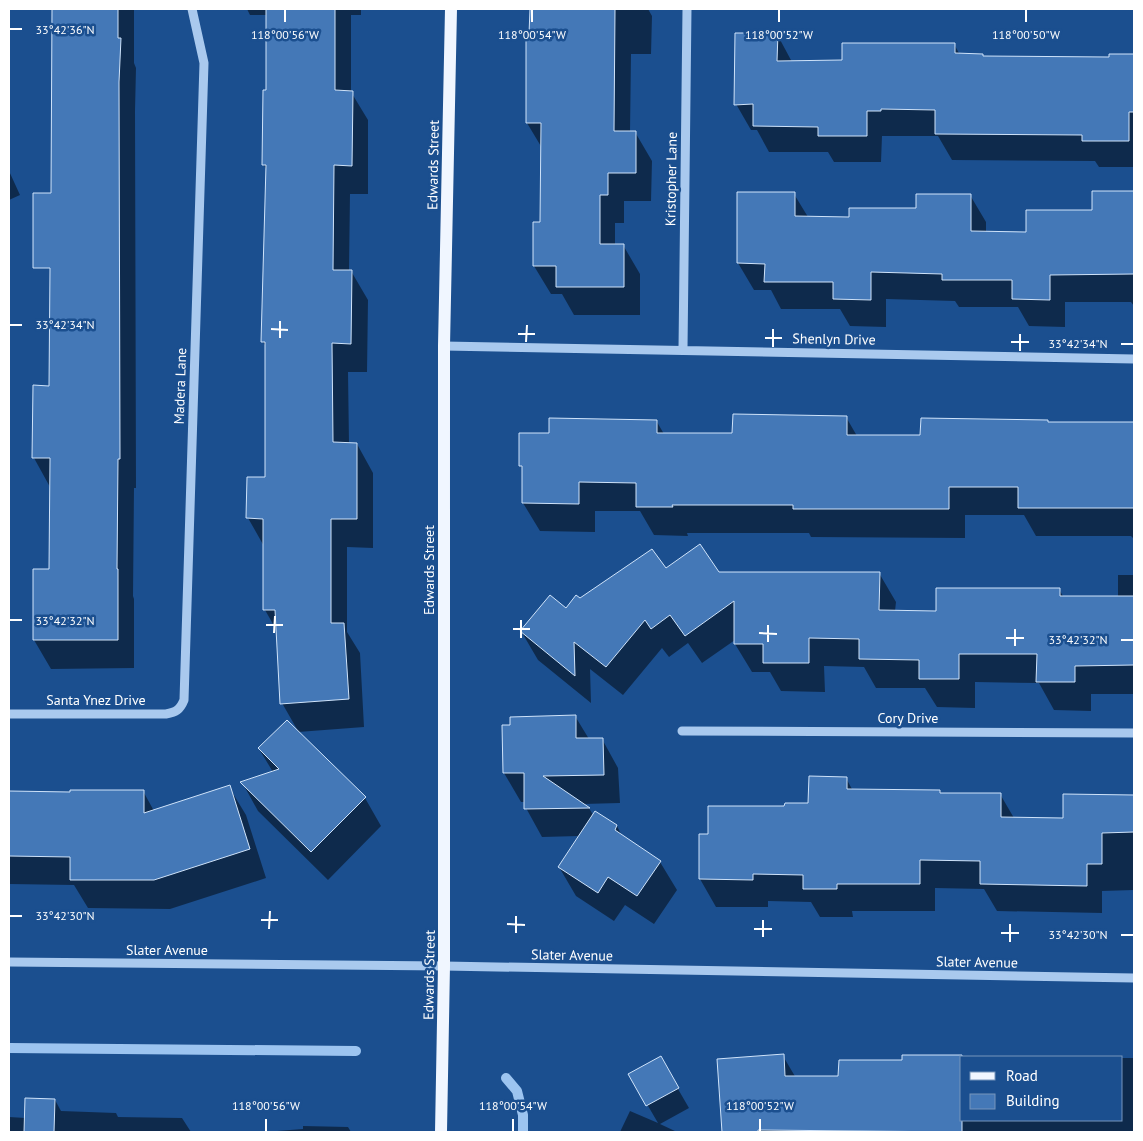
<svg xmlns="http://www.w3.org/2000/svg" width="1143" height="1141" font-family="'PT Sans',sans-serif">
  <rect width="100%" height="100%" fill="#1b4f8f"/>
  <!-- shadow -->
  <path fill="#0007" d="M54 9H134V63L136 68 135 111 136 488H134L133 596 134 599V668L51 669 34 640 50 570V487L34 458 50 387 53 264Z
    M247 9H361V15H351V92L368 120V194H350L349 271H351L368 300 367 372H348L349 444H357L373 473V548L347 547V632L360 653 364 727 298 732 365 798 381 826 328 880 258 811 242 782 273 772 259 749 298 731 282 703 277 631 265 610V548L248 518 266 479V347L263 342 267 171 264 165 267 91 268 15H250Z
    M530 9H648L652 16 651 54H631L630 132H635L652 161 651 201H624V223H615V245H623L640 274V315H574L562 294H551L534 266 541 223 542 148 527 123 528 35H530Z
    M777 34 792 62H843L954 44 960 55 984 57 1110 58V55H1134V167H1099L1095 161 952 160 938 136H882L881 162H834L828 152H769L757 130H751L736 104Z
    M9 171 20 195 9 200Z
    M1093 192H1134V306L1131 302H1065V327L1029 326 1018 307H959L955 301 886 299V327L850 326 840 309H781L771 290H754L738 263 794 194 808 217 850 218 917 209 970 195 986 222V232L1027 233 1093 211Z
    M846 417 857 436H922L1049 424H1134V539L1131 536H1036L1024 515H965V538L811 537 809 533H687L688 536 654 535 640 511H595V532L540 531 523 503 524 471 521 466 550 435 657 422 664 434H734Z
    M665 570 718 573H879L896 602 895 611 937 612 1059 589 1064 598H1118V575H1134V694H1091V711L1054 710 1039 683 975 682V708L937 707 925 688H876L864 667 824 666 825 692 781 691 770 672H752L735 644V640L702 663 688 643 669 657 662 648 623 695 590 669 591 703 538 660 521 631 566 610 580 600Z
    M575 716 589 739H602L618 768 620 803 583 804 589 808 593 815 595 812 617 826 622 836 660 862 677 890 654 924 625 905 614 921 576 896 559 867 579 836 542 837 526 808V802H521L504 773Z
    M846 778 853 791H940L941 794H1000L1014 818 1064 819V796L1134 795V890L1102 891V913L997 911 984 889 935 888V911H852L853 917H820L811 902 768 901V907H716L700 879V835H709L786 807 809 804Z
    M229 787 246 815 266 878 170 909 88 908 74 885 9 884V792L71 793 143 791 154 811Z
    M783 1056 796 1078H840L904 1061V1056H971V1057H962V1120H1122V1058H1134V1132H723L718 1060Z
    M660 1058 689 1108 660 1124 677 1132H620L630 1111 658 1123 630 1075Z
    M55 1100 61 1111 116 1113 118 1117 182 1118 191 1132H9V1117L26 1118Z
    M303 1126 348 1127 351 1132H264L303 1129Z"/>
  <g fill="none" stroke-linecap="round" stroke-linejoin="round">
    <!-- stream -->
    <path stroke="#9cc4f0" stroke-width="10" d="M9 1048 356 1051
      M506 1078 517 1091 523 1115V1132"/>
  </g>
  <!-- building -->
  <path fill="#4478b7" stroke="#cfe3fa" d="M52 9H118V38H121L119 82 120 459H118L117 569H118V640H33V569H49L50 458H32L33 385 49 386 50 268H33V193H51Z
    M266 9H335V90L353 91 352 166 334 165 333 270H352L351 344 332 343 333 442 357 443V519H331V623H344L349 699 280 704 275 610H263V519L246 518 247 477H265V342H261L266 165H262L263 90H266Z
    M530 9H615L614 131H636V173H608V195H600V244H624V287H556V266H533V222H540L541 123H526V33L529 34Z
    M735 33H778L777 61 842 60V43H955V53L983 54V56L1109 57V54H1134V112H1129V141H1082V135L935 134V110L881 109V111H867V136H818V127L753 126V104L734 105Z
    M1092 191H1134V274L1050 275V300L1012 299V280H942V274L871 272V300L833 299V282H764L765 264 737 263V192H795V216L849 217V208H916V194H971V231L1026 232V210H1092Z
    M733 414 847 416V435H920L921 418 1048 420V422H1134V508H1018V487H949V509H793V505H672L673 507H636V483L579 482V504L522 503V466H519V433H549V418L657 420V433H732Z
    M700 544 719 572H880L879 610 936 611V588H1060V596H1134V665L1075 666V682H1036L1037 654H959V679H919V660L859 659V639L809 638V663H763V644H734V601L685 636 670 615 651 629 645 620 606 667 574 642 575 676 520 631 550 595 566 608 576 595 580 598 652 549 666 568Z
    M576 715V738H603L604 775 543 776 590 808 524 809V773H503L502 725H510V717Z
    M287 720 366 797 311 852 240 782 279 769 258 748Z
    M809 776 847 777V789L940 790V793H1001V817L1063 818V794L1134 795V832L1102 833V864H1087V886L980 884V861L920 860V884H837V889H803V875L753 874V880L699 879V834H708V806H784L785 803H808Z
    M230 785 250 849 154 880H70V857L9 856V791L70 792V790H144V813Z
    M595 811 617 825 615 830 661 861 637 896 608 877 598 893 558 867Z
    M784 1054 785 1076H838L839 1060H902V1055H962V1132L758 1130V1132H722L717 1059Z
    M661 1056 679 1088 646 1106 628 1074Z
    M25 1098 55 1099 54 1132H24Z"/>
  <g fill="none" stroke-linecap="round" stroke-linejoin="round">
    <!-- minor -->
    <path stroke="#a9c9ee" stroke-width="9" d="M444 346 1134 359
      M683 349 687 9
      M9 714H166C176 712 180 710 184 700L204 63 192 9
      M682 731 1134 733
      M9 962 444 966 1134 978"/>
    <!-- major -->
    <path stroke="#f0f6ff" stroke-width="12" d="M441 1132 444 966V346L451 9"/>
  </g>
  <!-- ticks -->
  <path fill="none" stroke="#fff" stroke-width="2" d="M285 22V10M532 22V10M779 22V10M1026 22V10M10 29H22M10 325H22M271 329 288 330M518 334H535M280 338V321M765 338H782M526 342 527 325M1011 342H1029M1121 344H1133M773 347V329M1020 351V334M10 620H22M266 625H283M513 629H530M274 633 275 616M759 633 777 634M521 638V620M1006 638H1024M1121 640H1133M768 642V625M1015 646V629M10 916H22M261 920H278M507 924 525 925M269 929 270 911M754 929H772M516 933V916M1001 933H1019M1121 935H1133M763 937V920M1010 942V924M266 1131V1119M513 1131V1119M760 1131V1119"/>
  <g text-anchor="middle" stroke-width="5" stroke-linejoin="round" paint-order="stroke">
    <!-- street labels -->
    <g font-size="14" fill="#fff" stroke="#1b4f8f">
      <text transform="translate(433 165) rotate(-89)" y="5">Edwards Street</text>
      <text transform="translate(671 179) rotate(-89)" y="5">Kristopher Lane</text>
      <text transform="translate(834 339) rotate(1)" y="5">Shenlyn Drive</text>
      <text transform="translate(180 386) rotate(-88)" y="5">Madera Lane</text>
      <text transform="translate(429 570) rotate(-90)" y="5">Edwards Street</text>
      <text x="96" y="705">Santa Ynez Drive</text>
      <text x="908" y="723">Cory Drive</text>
      <text x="167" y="955">Slater Avenue</text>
      <text transform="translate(572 955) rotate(1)" y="5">Slater Avenue</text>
      <text transform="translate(977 962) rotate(1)" y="5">Slater Avenue</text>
      <text transform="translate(429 975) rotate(-89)" y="5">Edwards Street</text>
    </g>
  </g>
  <g font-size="12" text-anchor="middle" fill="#fff" stroke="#1b4f8f" stroke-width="5" stroke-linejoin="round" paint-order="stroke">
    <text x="65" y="34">33°42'36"N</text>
    <text x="285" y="39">118°00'56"W</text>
    <text x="532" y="39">118°00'54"W</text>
    <text x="779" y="39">118°00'52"W</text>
    <text x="1026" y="39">118°00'50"W</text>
    <text x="65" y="329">33°42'34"N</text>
    <text x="1078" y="348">33°42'34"N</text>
    <text x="65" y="625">33°42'32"N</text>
    <text x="1078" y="644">33°42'32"N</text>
    <text x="65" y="920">33°42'30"N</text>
    <text x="1078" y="939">33°42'30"N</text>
    <text x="266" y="1110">118°00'56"W</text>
    <text x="513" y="1110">118°00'54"W</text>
    <text x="760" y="1110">118°00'52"W</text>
  </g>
  <!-- border -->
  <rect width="1143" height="1141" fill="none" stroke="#ffffff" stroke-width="20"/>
  <!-- legend -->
  <rect x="960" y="1056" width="162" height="65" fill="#1b4f8f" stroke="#7695bc"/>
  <rect x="970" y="1072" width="25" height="8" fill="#f0f6ff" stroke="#7695bc"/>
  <text x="1006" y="1081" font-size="15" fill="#ffffff">Road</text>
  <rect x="970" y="1094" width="25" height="15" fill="#4478b7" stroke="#7695bc"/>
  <text x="1006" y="1106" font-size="15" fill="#ffffff">Building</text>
</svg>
